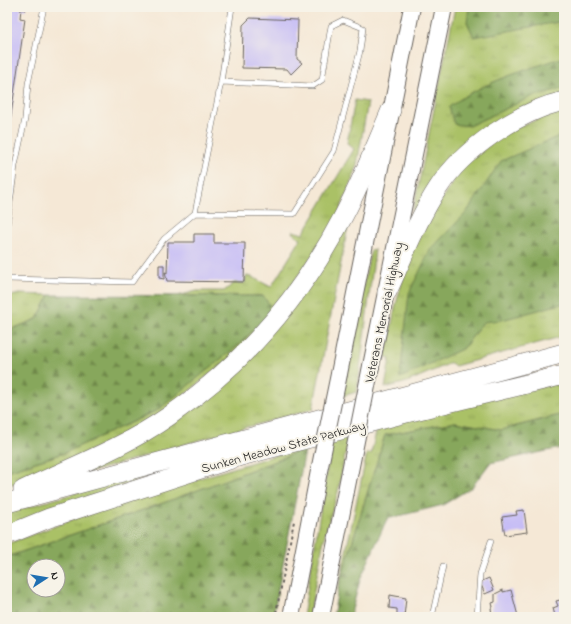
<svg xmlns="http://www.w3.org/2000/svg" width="571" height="624" font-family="'Indie Flower',sans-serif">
  <defs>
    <pattern id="grass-tufts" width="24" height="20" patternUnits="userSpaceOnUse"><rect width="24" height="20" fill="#aac166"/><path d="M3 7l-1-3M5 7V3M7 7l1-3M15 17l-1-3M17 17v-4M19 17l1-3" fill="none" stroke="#92a558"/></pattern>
    <pattern id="forest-firs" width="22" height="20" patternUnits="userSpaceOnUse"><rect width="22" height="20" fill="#87a75b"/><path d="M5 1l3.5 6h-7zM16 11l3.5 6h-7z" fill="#6e874a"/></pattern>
  </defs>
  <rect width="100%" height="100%" fill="#f7f3e8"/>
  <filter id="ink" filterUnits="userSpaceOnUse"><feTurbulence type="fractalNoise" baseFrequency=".025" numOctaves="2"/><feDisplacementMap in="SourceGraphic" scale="8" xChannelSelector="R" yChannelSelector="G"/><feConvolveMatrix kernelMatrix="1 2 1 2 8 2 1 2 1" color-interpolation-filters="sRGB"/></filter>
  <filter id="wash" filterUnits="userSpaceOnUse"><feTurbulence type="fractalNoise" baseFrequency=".012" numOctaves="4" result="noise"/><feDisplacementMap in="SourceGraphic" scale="16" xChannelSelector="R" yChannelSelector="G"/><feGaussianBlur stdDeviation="0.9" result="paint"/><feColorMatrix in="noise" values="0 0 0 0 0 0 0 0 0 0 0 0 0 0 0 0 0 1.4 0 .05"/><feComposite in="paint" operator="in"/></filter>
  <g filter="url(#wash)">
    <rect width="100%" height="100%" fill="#f5e8d6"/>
    <!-- grass -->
    <path fill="url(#grass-tufts)" stroke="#636e41" d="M455 7H564V95L505 119 411 221Z
      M355 100 368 102 356 170 336 221 257 335 158 417 59 466 7 486V471L64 453 158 410 263 296H177L197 291H224L234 283H245L246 276 252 277 271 287 301 239 294 234 293 231 303 234 354 149 347 143Z
      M564 109V336L455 366 451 363 407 382 385 388 390 358 385 357 396 304 409 257 428 221 462 167 506 132Z
      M348 226 313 409 189 443 50 484 168 424Z
      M371 250H375L357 392 342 396 359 315 357 314Z
      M19 294 50 295 37 319 7 331V297Z
      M564 382V414L501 430 455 422 385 435 338 589 367 453 371 454 378 423Z
      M349 435 338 492 325 534 309 617H303L332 439Z
      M306 446 286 457 166 502 7 557V544L114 504Z
      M148 472 149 476 7 527V513Z"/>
    <!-- forest -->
    <path fill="url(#forest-firs)" stroke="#52623c" fill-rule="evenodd" d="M469 7H564V21L474 37 467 22Z
      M564 57V88L533 96 469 126 454 124 449 107C482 82 526 70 564 57Z
      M564 134V303L502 320 483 322 464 348 400 378 409 293 430 250 466 213 501 161Z
      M50 295 263 296 269 304 270 315 237 346 158 410 64 453 7 471V331L37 319Z
      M564 414V507L561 448 490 463 472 487 443 505 387 519 360 580 350 617H333L338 589 385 435 455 422 501 430Z
      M306 446 274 611 230 617H141L126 615 114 617H7V557L166 502 286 457ZM34 566H58V590H34Z"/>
    <g id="blocks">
      <!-- building -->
      <path fill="#c5bbf6" d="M7 7H26V10L21 9 20 18 25 19 10 122H7Z
        M250 18 298 20 297 59 302 63 291 74 287 69 242 68 243 25Z
        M194 234H214V243H245L244 282 167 281 165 272 167 273 168 242H194Z
        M159 265H164V279L159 278Z
        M524 510 527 532 505 535 502 517 517 515 516 511Z
        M489 578 494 590 485 594 480 582Z
        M503 590V592L511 590 518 616 501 617 500 614 492 615 491 608 493 607 492 603 495 602V594Z
        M390 595 406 598 404 617H397V609L389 608Z
        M564 599V617H561L560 614 555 616 553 608 558 606 556 601Z"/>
    </g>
  </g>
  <g filter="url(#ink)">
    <use href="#blocks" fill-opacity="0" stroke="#68635d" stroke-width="1"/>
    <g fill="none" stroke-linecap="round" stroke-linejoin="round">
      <defs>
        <path id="lane" d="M195 213 221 82 232 7
          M7 225 15 166 25 119 28 84 44 7
          M7 279 132 282 164 239 195 213 294 214 334 151 360 51 363 28 343 20 331 26 322 80 313 86 221 82
          M432 617 443 566
          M477 617 480 574 491 541"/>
        <path id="primary" d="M371 366 444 7
          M339 374 412 7
          M291 617 319 471
          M321 617 350 471"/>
        <path id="highway" d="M387 292C403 258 417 220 438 188 463 149 519 111 564 101
          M23 490C72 467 125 447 169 416 244 364 302 296 344 215 362 181 376 145 391 110
          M7 503 564 353
          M7 535 49 518 241 456 406 413 564 375"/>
      </defs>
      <!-- lane casing -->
      <use href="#lane" stroke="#68635d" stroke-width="6"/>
      <!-- primary casing -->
      <use href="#primary" stroke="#68635d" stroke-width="18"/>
      <!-- highway casing -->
      <use href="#highway" stroke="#68635d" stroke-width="20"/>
      <!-- path -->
      <path stroke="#68635d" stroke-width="2" stroke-dasharray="3 3" stroke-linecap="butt" d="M276 613 294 521"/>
      <!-- lane -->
      <use href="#lane" stroke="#fff" stroke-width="5"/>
      <!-- primary -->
      <use href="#primary" stroke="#fff" stroke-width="16"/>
      <!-- highway -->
      <use href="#highway" stroke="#fff" stroke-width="19"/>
      <defs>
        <path id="primary-bridge" d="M319 471 339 374
          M350 471 371 366"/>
      </defs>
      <!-- primary-bridge casing -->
      <use href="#primary-bridge" stroke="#68635d" stroke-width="18" stroke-linecap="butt"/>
      <!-- primary-bridge -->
      <use href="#primary-bridge" stroke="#fff" stroke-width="16"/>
    </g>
  </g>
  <g text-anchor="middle" stroke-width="4" stroke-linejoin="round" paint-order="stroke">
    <!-- street labels -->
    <g font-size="13" fill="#1c1c1c" stroke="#f7f3e8">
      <text transform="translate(383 312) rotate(-78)" y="5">Veterans Memorial Highway</text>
      <text transform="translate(283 446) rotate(-15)" y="5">Sunken Meadow State Parkway</text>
    </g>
  </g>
  <!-- margin -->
  <rect width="571" height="624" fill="none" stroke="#f7f3e8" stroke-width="24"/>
  <!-- north arrow -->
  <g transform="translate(46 578) rotate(78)"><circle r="19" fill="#f7f3e8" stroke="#9f9d96"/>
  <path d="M0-3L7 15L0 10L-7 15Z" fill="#1f6fb2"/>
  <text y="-6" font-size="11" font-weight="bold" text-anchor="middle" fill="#1c1c1c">N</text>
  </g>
</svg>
